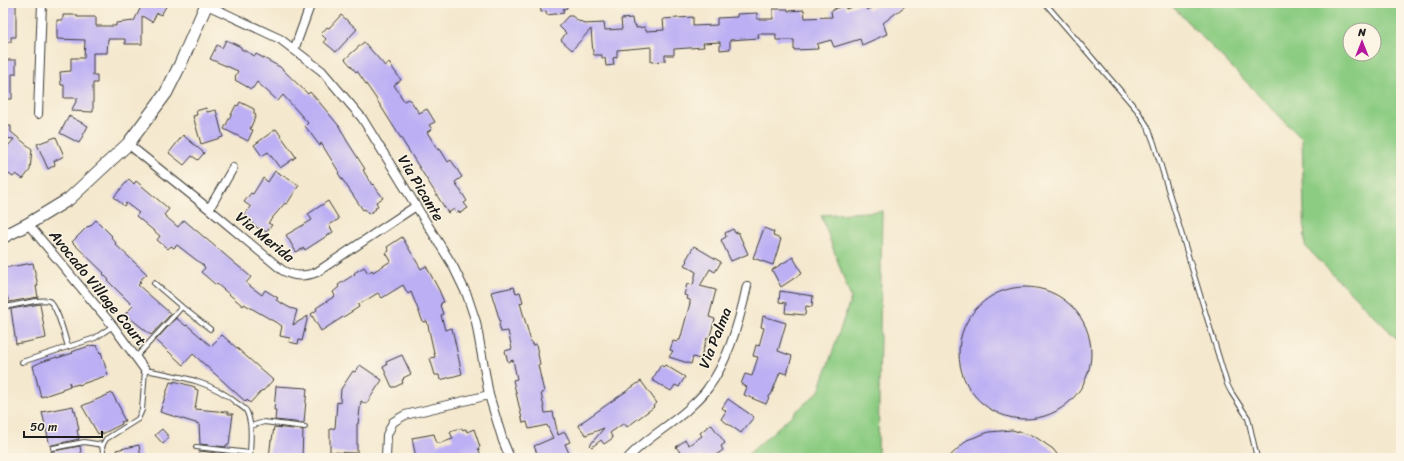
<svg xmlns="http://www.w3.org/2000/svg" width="1404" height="461" font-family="Sriracha,sans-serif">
  <rect width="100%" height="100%" fill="#fcf5e5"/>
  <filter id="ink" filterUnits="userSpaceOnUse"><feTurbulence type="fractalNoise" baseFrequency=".025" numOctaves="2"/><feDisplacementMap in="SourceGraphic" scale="8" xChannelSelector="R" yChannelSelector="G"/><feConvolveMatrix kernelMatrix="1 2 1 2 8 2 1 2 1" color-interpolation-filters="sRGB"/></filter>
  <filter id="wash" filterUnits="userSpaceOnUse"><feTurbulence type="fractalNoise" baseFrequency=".012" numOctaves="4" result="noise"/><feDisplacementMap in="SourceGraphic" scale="16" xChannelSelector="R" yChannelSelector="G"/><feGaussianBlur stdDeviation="0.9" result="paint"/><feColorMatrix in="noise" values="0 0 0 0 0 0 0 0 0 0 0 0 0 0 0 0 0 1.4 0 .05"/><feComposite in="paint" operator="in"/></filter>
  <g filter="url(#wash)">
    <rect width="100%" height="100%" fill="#f4e8ce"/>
    <!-- green -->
    <path fill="#8ccc82" stroke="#54744f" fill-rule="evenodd" d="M1169 3H1401V343L1305 246 1302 139ZM1350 30H1374V54H1350Z
      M882 211 878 458H744L819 391 851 298 821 215Z"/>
    <g id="blocks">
      <!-- building -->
      <path fill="#bcaff4" d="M3 3H16V37H11V42H3Z
        M143 3H168L161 15 157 13 152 22 142 16V44H125V39H108L107 53H93V75H97V83H93V112L71 111 78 98H64V85H61L60 72 71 71V58H84L85 40 57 39V20H63V15H77V17H96V26H116V23L134 21Z
        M540 3H566L567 8 563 9 564 13 547 15 546 11 541 12Z
        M862 3H865L867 10 884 3H909L883 23 887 34 862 45 860 39 834 47 831 40 817 44 818 49 794 50V40H776V34H758L759 38 730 40V49L720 50V42L703 43 704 47 674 49V55H665V61L651 62V47L617 50V57L613 58 614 65 606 66 605 58H602V55H594L593 54 591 29 572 50 561 40 566 33 559 26 568 16H572L580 22 581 21 584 24 604 23 605 30 622 29 621 19 632 18 633 25H636V28L645 27 646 31 664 30 663 19 693 17V26L717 25V18L737 17V14L757 13V19H773V9H788V11L804 10 805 18 832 17 831 11 834 10V9L845 5 846 9Z
        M341 15 357 29 336 52 324 42 326 39 321 34 327 27 329 28Z
        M226 40 241 47V49L255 56 256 54 280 67 308 94 310 92 320 103 339 126 347 141 365 169 363 170 372 185 373 184 383 198 376 202 378 206 375 208 376 209 369 214 365 209 363 210 338 173 339 172 321 143 320 146 305 126 308 123 283 95 278 101 257 82 253 88H252L251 89 235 80 236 78 235 77 238 71 210 59 217 45 222 48Z
        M364 42 385 66 389 63 401 80 394 85 404 101 408 99 411 101 419 113 427 109 435 122 429 125 432 129 427 132 438 150 440 149 448 162 451 160 462 177 455 182 467 201 464 203 468 208 460 213 459 211 456 213 454 209 448 213 375 97 357 71 356 72 345 59Z
        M3 60H16V74H12V99H3Z
        M240 102 254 109V114L256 115 250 129 253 130 248 141 224 129 236 105 238 106Z
        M206 108 207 112 216 110 223 137 201 144 193 116 197 115 196 111Z
        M69 116 88 126 79 143 60 133Z
        M3 126H11V132L32 149 30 170 23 179 16 174 13 177 3 170V152L14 139 3 138Z
        M276 129 296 157 280 168 268 152 262 156 254 145Z
        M183 135 204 153 198 160 192 156 184 165 169 153Z
        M56 137 64 156 54 161 55 165 48 169 37 144Z
        M275 171 299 185 287 204 285 203 268 223 272 225 266 232 261 228 259 229 243 216 251 207 244 202 251 193 253 194 263 178 268 182Z
        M129 179 134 184 136 181 169 209 164 215 178 227 184 220 251 277 246 283 262 295 265 290 278 298 276 300 290 308 297 310 293 325 308 316 302 341 299 340 298 344 289 342 290 338 280 336 282 326 244 304 243 306 217 284 216 285 201 272 205 268 204 266 177 245 174 248 171 246 168 249 157 240 160 236 136 216 139 213 126 203 124 206 114 197Z
        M328 201 339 219 329 225 333 232 305 250 304 248 296 252 286 235 312 220 308 214Z
        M96 220 112 236 111 237 116 243 115 244 147 274 139 281 141 282 138 285 171 314 151 335 125 314 133 306 108 281 109 280 103 274 104 273 72 242 88 226 89 227Z
        M764 228 774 232 773 236 781 239 773 265 753 258Z
        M733 229 735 233 738 232 748 254 731 261 721 240 726 237 725 233Z
        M402 237 421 269 426 266 439 290 444 302 441 303V305H440L443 314 441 315 445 330 452 328 462 374 440 380 439 375H435L430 358 435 357 427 321 423 322 411 292 408 294 403 285 382 298 378 293 358 305 359 307 321 331 311 314 317 310 316 308 335 296 333 292 339 287 338 285 355 274 354 273 364 267 368 273 372 270 373 272 391 261 386 253 389 251 387 247Z
        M694 246 721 262 715 272 710 269 700 286 716 290 709 317 715 319 709 339 707 338 700 359 693 357 691 364 669 357 673 351 670 350 673 341 677 342 678 340H680L690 303V300L687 299 688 296 684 295 687 284 693 285 696 272 684 265 687 261 686 260Z
        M793 257 802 273 781 287 772 270Z
        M33 263 38 286H36L38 297 9 302 3 283V268Z
        M514 287 516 293 520 292 523 302 520 303 532 345 536 344 540 364 538 365 544 392 541 393 545 413 553 412 558 435 565 432 570 442 565 444 571 458H539L534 446 553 438 547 425 529 429 527 422 523 423 513 380 517 379 513 360 508 362 505 351 512 349 508 331 501 332 499 324 500 321 491 292Z
        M959 353a66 66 0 1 1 132 0a66 66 0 1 1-132 0Z
        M780 291 813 296 812 307 806 306 805 315 785 313 786 303 779 302Z
        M40 304 46 338 16 344 11 309Z
        M763 316 786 323 778 351 792 356 787 374 780 372 771 395H770L766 404 744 395 747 387 741 384 745 374 752 376 758 357 753 356 756 345 759 346 764 328 761 327Z
        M176 318 186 326 187 325 211 346 222 335 273 380 263 391 262 390 250 403 247 400 246 402 193 354 183 365 156 340Z
        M93 345 94 346 97 345 100 353 101 352 108 375 79 385V384L71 386 69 382 70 386 62 389V390L41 397 33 366 41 362 57 357V358L73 353 72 352 77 350Z
        M402 355 411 374 403 378 404 379 402 380 403 383 395 387H392L383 367 387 365 386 362Z
        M360 365 382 380 366 404 361 401 358 424H357V453L330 452V429L335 428 337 402 340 403 341 389 353 371 355 372Z
        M661 365 663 367 665 365 685 377 679 387 675 385 671 391 652 380Z
        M174 381 195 387V389L198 390 195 409 228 412V414H233L229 445H226V447L200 444 199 424 160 412 170 382 174 383Z
        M641 381 657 403 653 406 654 407 627 427 624 423 610 433 613 438 604 444 601 440 592 447 590 445 604 428 586 435 578 425 582 423V422Z
        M276 386 307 388 304 423 275 420 276 410H274Z
        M112 393 122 412 121 413 125 421 121 422 122 424 102 434 101 432 98 434 82 406Z
        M728 399 754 417 741 433 721 419 726 411 722 408Z
        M73 406 74 411 75 410 79 430H77L79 439 52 445 50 446 42 412Z
        M711 424 725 443 721 446 723 450 712 458H671L680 452 676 447 685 440 689 445 702 436 700 433Z
        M274 427 303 430 302 458H269L271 440H272Z
        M462 428V430L466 429 467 432 474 429 480 447 478 448 482 458H416L412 438 434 434 437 444 453 439 450 432Z
        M162 429 169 437 163 444 155 435Z
        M1012 430 1034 436 1053 449 1060 458H948L967 440 989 432Z
        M139 445 141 458H118L116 450Z
        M80 446 82 458H52L51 451H54Z
        M199 451 225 454V458H199Z"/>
    </g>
  </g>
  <g filter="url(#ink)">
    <use href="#blocks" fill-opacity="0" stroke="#3c3b37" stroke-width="1"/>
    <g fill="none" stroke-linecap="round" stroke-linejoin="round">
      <defs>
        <path id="lane" d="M1045 3 1137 110 1148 127 1154 143 1227 384 1231 392 1248 418 1257 458
          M154 283 182 307
          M9 306C18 305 41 298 49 301 57 305 65 337 68 347
          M136 357 182 307 210 329
          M22 362 95 338 113 326
          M251 426 264 422 305 427
          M196 447 250 453
          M53 448 84 442 103 445
          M104 458 102 446 106 439 138 419 142 410 145 370C178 376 212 381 238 404 241 406 246 409 247 412 253 426 250 443 250 458"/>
        <path id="street" d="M207 5 280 39 322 71 362 118 453 266 467 295 476 322 489 395 503 441 510 458
          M294 50 311 3
          M38 114 42 3
          M128 144 209 209 282 270C294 277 304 277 317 272L416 206
          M209 209 233 168
          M28 224 113 326 145 370
          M386 458 387 435 393 422 405 415 489 395
          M628 458C645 439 668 427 687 410 694 403 703 396 708 388 729 360 740 319 747 286"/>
        <path id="secondary" d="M3 237 28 224 69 199 128 144 166 93 180 65 207 3"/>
      </defs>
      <!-- lane casing -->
      <use href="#lane" stroke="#3c3b37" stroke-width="6"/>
      <!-- street casing -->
      <use href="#street" stroke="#3c3b37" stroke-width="10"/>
      <!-- secondary casing -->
      <use href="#secondary" stroke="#3c3b37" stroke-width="14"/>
      <!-- lane -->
      <use href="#lane" stroke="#fff" stroke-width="4"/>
      <!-- street -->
      <use href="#street" stroke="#fff" stroke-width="8"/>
      <!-- secondary -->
      <use href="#secondary" stroke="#fff" stroke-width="12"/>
    </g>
  </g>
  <g text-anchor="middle" stroke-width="3" stroke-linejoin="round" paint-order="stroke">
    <!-- street labels -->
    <g font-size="15" fill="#1c1c1c" stroke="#fcf5e5">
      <text transform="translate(421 188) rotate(59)" y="5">Via Picante</text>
      <text transform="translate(265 237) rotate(39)" y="5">Via Merida</text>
      <text transform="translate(98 288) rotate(51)" y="5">Avocado Village Court</text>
      <text transform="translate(715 338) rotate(-68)" y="5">Via Palma</text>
    </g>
  </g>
  <!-- margin -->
  <rect width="1404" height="461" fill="none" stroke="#fcf5e5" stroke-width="16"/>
  <!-- north arrow -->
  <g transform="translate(1362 42)"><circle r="19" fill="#fcf5e5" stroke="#a29e95"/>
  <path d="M0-3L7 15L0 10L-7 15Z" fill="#b5179e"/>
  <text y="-6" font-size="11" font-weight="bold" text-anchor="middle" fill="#1c1c1c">N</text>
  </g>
  <!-- scale -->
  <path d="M24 431v6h78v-6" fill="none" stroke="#1c1c1c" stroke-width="2"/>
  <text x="30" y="431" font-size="12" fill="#1c1c1c" stroke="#fcf5e5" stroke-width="3" paint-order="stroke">50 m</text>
</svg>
